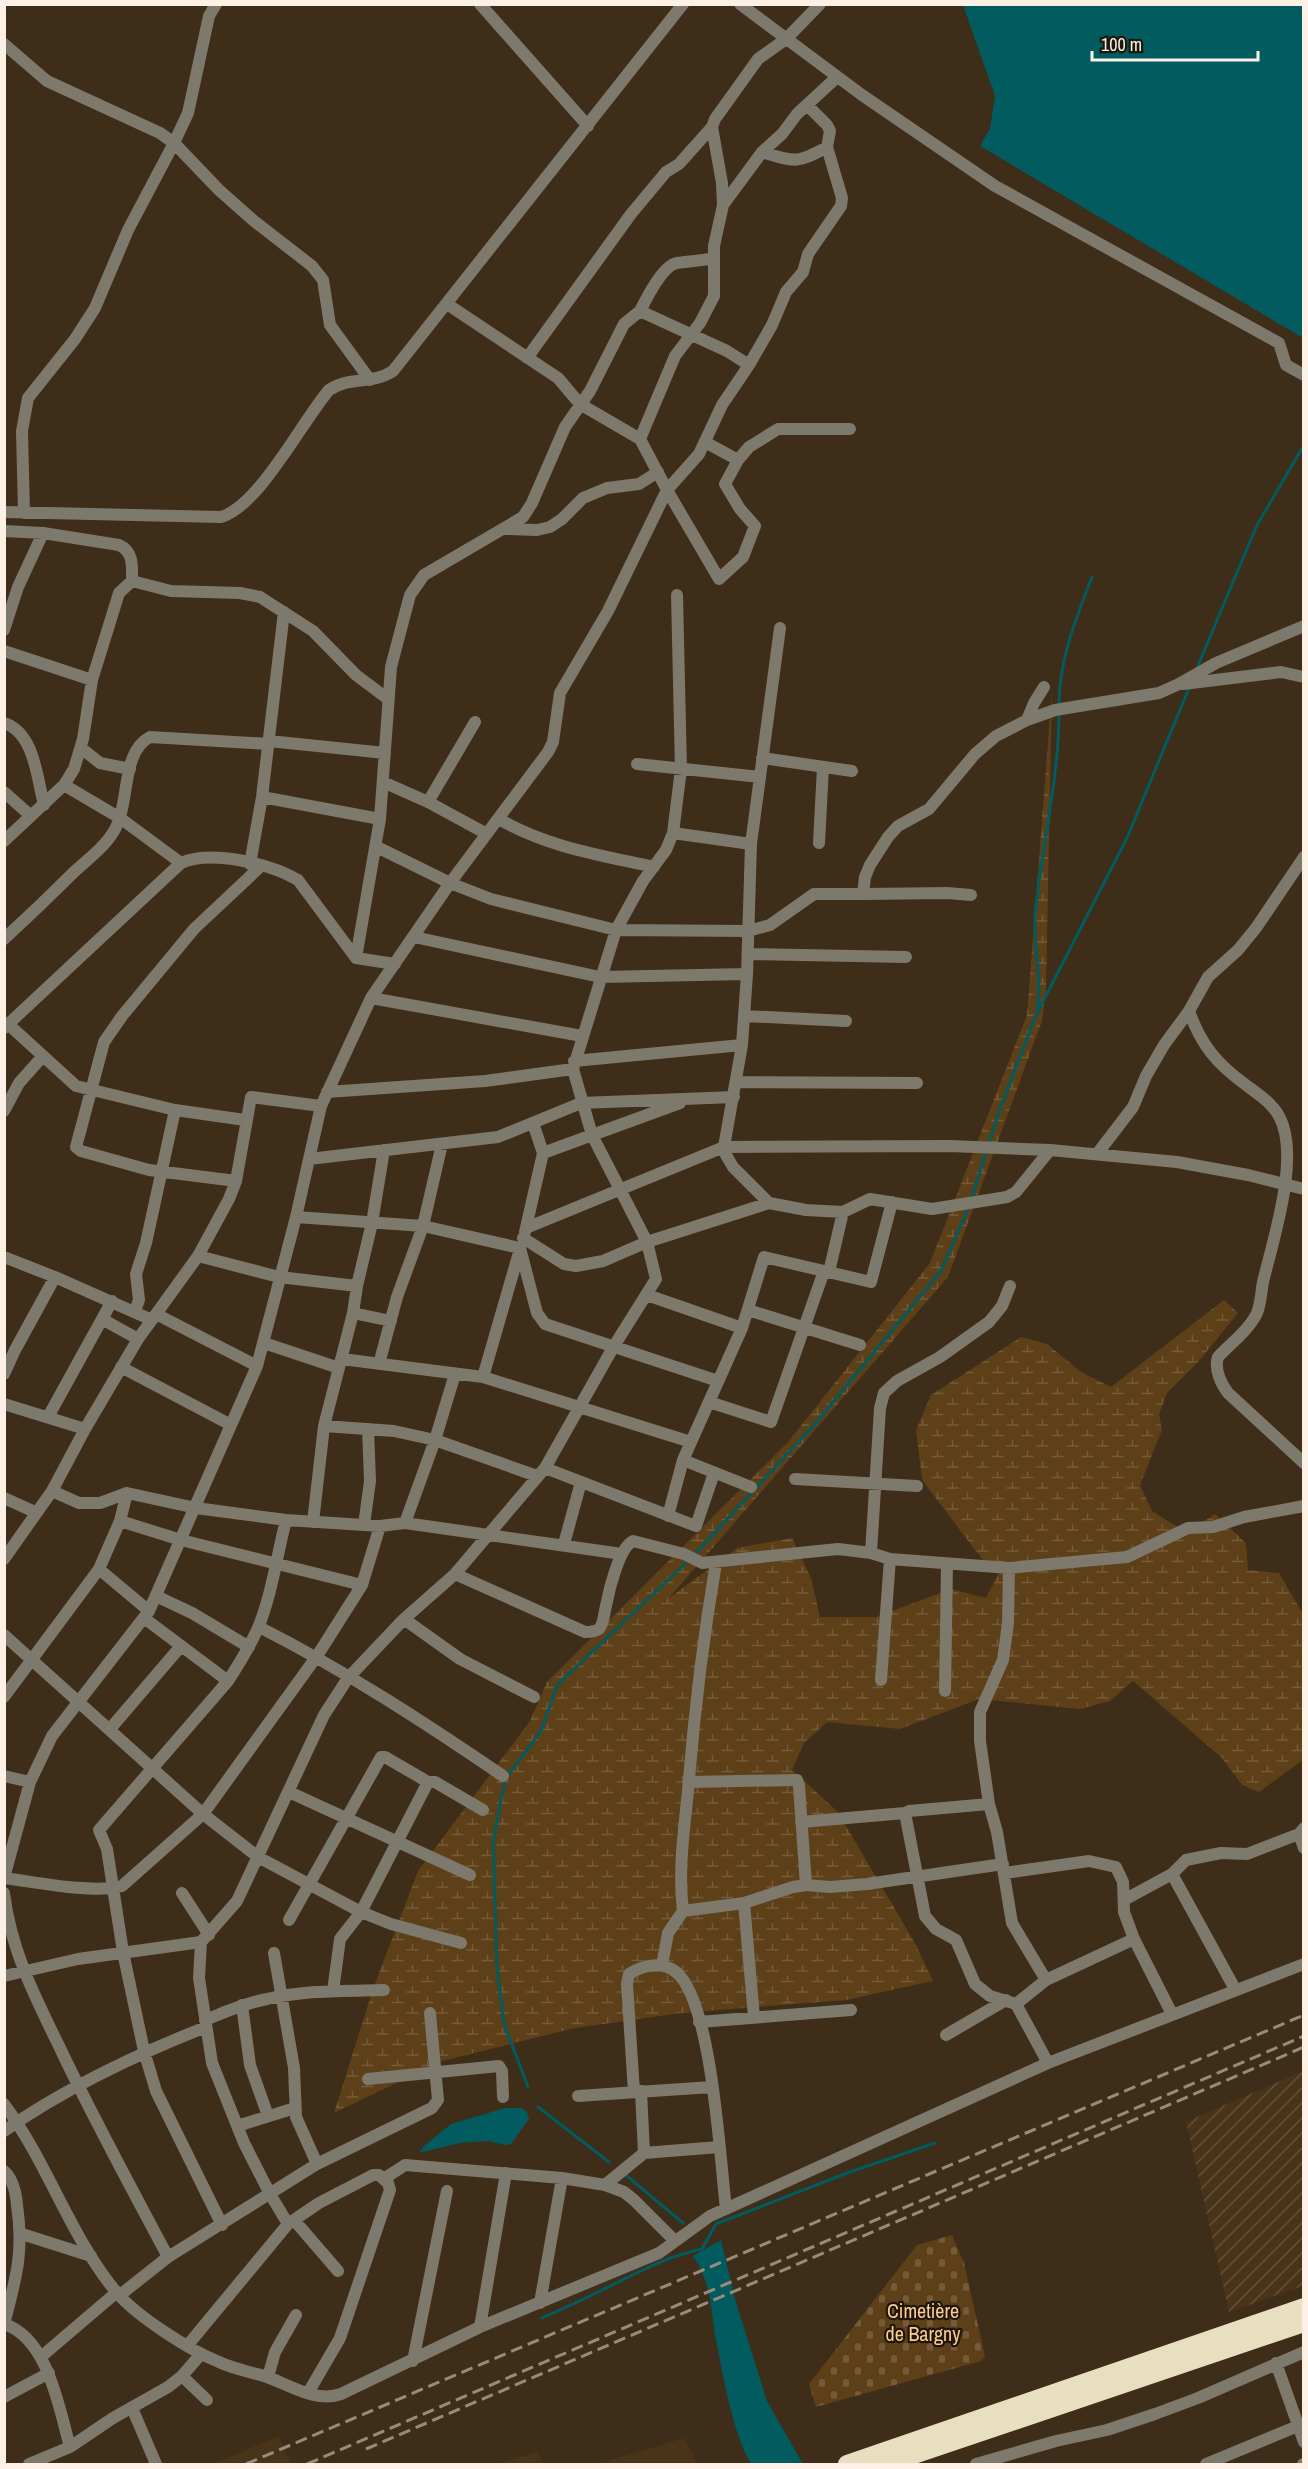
<svg xmlns="http://www.w3.org/2000/svg" width="1308" height="2469" font-family="'Archivo Narrow',sans-serif">
  <defs>
    <pattern id="industrial-furrows" width="10" height="10" patternUnits="userSpaceOnUse" patternTransform="scale(1.5)"><rect width="10" height="10" fill="#493319"/><path d="M-1 1l2-2M0 10L10 0M9 11l2-2" fill="none" stroke="#64513a"/></pattern>
    <pattern id="wetland-marsh" width="20" height="14" patternUnits="userSpaceOnUse" patternTransform="scale(1.5)"><rect width="20" height="14" fill="#5d3f18"/><path d="M1 5h8M5 5V1M11 12h8M15 12V8" fill="none" stroke="#755b39"/></pattern>
    <pattern id="cemetery-stones" width="16" height="16" patternUnits="userSpaceOnUse" patternTransform="scale(1.5)"><rect width="16" height="16" fill="#5d3f18"/><path d="M2 7V4a2 2 0 0 1 4 0v3zM10 15v-3a2 2 0 0 1 4 0v3z" fill="#755b39"/></pattern>
  </defs>
  <rect width="100%" height="100%" fill="#3e2d18"/>
  <!-- built -->
  <path fill="#493319" d="M279 2436 291 2464H213Z
    M684 2438 698 2464H598Z
    M538 2451 543 2464H498Z"/>
  <!-- industrial -->
  <path fill="url(#industrial-furrows)" d="M1303 2071V2286L1229 2312 1186 2122Z"/>
  <!-- wetland -->
  <path fill="url(#wetland-marsh)" d="M1052 690 1046 989 1042 1021 948 1277 669 1598 737 1548 792 1538 811 1578 820 1617H876L951 1589 986 1598 1000 1571 982 1559 922 1480 916 1430 931 1395 1021 1337 1047 1344 1081 1372 1111 1387 1224 1300 1238 1313 1199 1361 1167 1393 1159 1414 1162 1430 1140 1485 1152 1511 1187 1533 1215 1514 1246 1543 1248 1570 1279 1573 1303 1614V1760L1259 1792 1242 1785 1222 1758 1133 1681 1110 1701 1080 1709 979 1699 900 1729 827 1722 804 1743 792 1770 837 1811 915 1943 933 1981 846 2000 681 2013 575 2028 442 2061 334 2113 373 1989 418 1871 530 1721 547 1682 788 1442 930 1263 1027 1015Z"/>
  <!-- cemetery -->
  <path fill="url(#cemetery-stones)" d="M952 2235 964 2263 985 2356 981 2361 816 2407 809 2384 917 2245Z"/>
  <!-- water -->
  <path fill="#015b5f" d="M963 5H1303V338L980 146 990 128 995 96Z
    M505 2108H521L527 2112 529 2119 511 2144 505 2145 488 2141 460 2143 419 2153 423 2147 451 2124Z
    M721 2240 735 2299 767 2401 803 2464H751C733 2433 724 2381 717 2345 710 2311 713 2286 693 2256Z"/>
  <g fill="none" stroke-linecap="round" stroke-linejoin="round">
    <!-- stream -->
    <path stroke="#015b5f" stroke-width="3" d="M1197 668 1257 525 1304 445
      M1059 705C1059 660 1076 618 1092 577
      M1037 1012C1043 981 1033 948 1035 916 1041 848 1059 781 1059 712
      M988 1146 1000 1109 1035 1017 1127 838 1189 688
      M971 1200 986 1152
      M695 1554 814 1425 941 1271 969 1206
      M528 2087 504 2024 497 1967 493 1842 505 1779 541 1731 557 1685 688 1561
      M538 2107 609 2162
      M627 2176 683 2223
      M542 2318C560 2310 578 2302 596 2293 632 2276 663 2257 702 2249L716 2224 847 2173 935 2143"/>
    <!-- minor -->
    <path stroke="#7d796d" stroke-width="12" d="M480 4 588 126
      M740 4 862 95 995 186 1279 343 1286 365 1304 375
      M4 44 47 81 160 133 174 143 219 190 254 221 312 266 323 280 330 325 370 380
      M762 152C795 162 797 164 827 147
      M723 205 762 152 782 134 797 114 837 77
      M447 304 558 378 580 404 640 439 667 490 719 579 743 557 755 526 740 509 725 484 738 460
      M640 311C646 299 663 265 677 263 689 261 702 261 714 258
      M527 358 631 214 666 172 679 164 712 127
      M749 365 772 325 786 292 803 272 808 254 841 206 842 198 827 147 830 131 827 125 807 105
      M640 439 675 356 700 323 714 296V246L723 205 722 183 712 127 715 119 758 59 786 39 820 4
      M705 442 738 460 749 447 778 429H850
      M4 512 221 517C259 506 301 423 329 390 349 376 372 385 393 371L683 4
      M24 513 22 431 28 398 75 339 95 308 128 230 174 143 188 113 209 16 216 4
      M507 529 537 530 550 527 562 519 583 498 607 488 639 484 658 472
      M4 531 43 533 119 545C134 552 132 566 132 581
      M132 581 171 591 240 593 260 597 313 631 356 675 388 699
      M780 628 751 844 747 974 742 1045 724 1147 726 1155 733 1167 769 1203 806 1210 843 1212 870 1199 932 1209 1007 1197 1016 1192 1050 1150 1177 1162 1248 1175 1304 1189
      M4 630 18 587 43 533
      M4 651 92 680
      M1183 684 1281 672 1304 677
      M1027 720 1034 703 1044 687
      M4 723C35 733 37 779 44 805
      M269 741 385 753
      M81 748 100 763 130 769
      M762 758 852 771
      M637 764 760 777
      M383 782 428 802 487 834
      M64 785 120 818 181 863C211 850 269 863 298 880L356 958 395 964
      M4 792 31 816
      M262 797 380 819
      M428 802 475 722
      M499 819C547 847 600 855 654 867
      M673 833 751 844
      M4 841 64 785 74 769 83 739 92 680 119 593 132 581
      M819 843 823 767
      M377 847 450 883 491 899 616 930 748 931 770 925 814 894H863L865 877 870 865 888 837 898 826 929 809 975 754 996 736 1027 720 1055 710 1159 693 1179 684 1216 663 1304 626
      M250 864 262 797 284 612
      M863 894 947 893 971 895
      M414 937 600 977 747 974
      M4 939C28 917 51 895 74 872 89 858 109 844 117 825 129 801 122 751 150 737L269 744
      M748 954 906 957
      M371 998 582 1036
      M1189 1011C1201 1045 1217 1064 1246 1085 1258 1094 1271 1102 1279 1116 1301 1156 1273 1240 1263 1282 1261 1292 1261 1303 1257 1313 1249 1330 1230 1344 1218 1357 1214 1369 1221 1384 1228 1393L1304 1463
      M745 1016 846 1021
      M8 1024 76 1086 175 1110 245 1120
      M4 1028 181 863
      M574 1061 742 1045
      M737 1082 917 1083
      M327 1092 485 1081 573 1069
      M4 1111 19 1083 43 1056
      M543 1153 680 1103
      M1097 1154 1133 1107 1146 1076 1164 1045 1189 1011 1208 977 1238 950 1256 928 1304 857
      M309 1159 498 1137 581 1103 734 1097
      M236 1181 149 1170 81 1151 76 1147 104 1042 122 1016 194 929 261 866
      M296 1217 423 1226 520 1248 537 1313 545 1324 718 1381
      M526 1228 724 1147 950 1146 1050 1150
      M525 1232 543 1153 533 1123
      M523 1238 564 1264 576 1266 603 1261 647 1242 769 1203
      M198 1256 279 1277 357 1286
      M4 1257 55 1277 152 1320
      M829 1272 843 1212
      M647 1295 742 1328
      M748 1310 860 1345
      M135 1311 139 1300 136 1274 146 1243 175 1110
      M353 1313 357 1286 372 1223 384 1150
      M156 1314 257 1366
      M102 1319 138 1339
      M264 1343 339 1368
      M342 1359 483 1377 691 1442
      M379 1364 397 1297 423 1226 442 1144
      M121 1367 231 1425
      M4 1374 15 1350 55 1277
      M483 1377 520 1249
      M709 1402 771 1422 824 1271
      M4 1404 85 1429
      M48 1417 112 1301
      M324 1426 394 1431 435 1440 537 1476
      M683 1460 751 1487
      M545 1468 696 1526 714 1473
      M795 1479 917 1486
      M52 1491 79 1503H100L127 1493 196 1508 286 1520 380 1526 405 1523 622 1554
      M4 1498 35 1512
      M668 1516 683 1460 742 1328 764 1257 871 1282 892 1202
      M120 1521 181 1540 362 1585
      M313 1522 324 1426 353 1313 391 1321
      M405 1523 435 1440 455 1374
      M364 1525 370 1481 368 1429
      M564 1544 581 1482
      M871 1553 890 1559 1009 1568 1127 1557 1188 1528 1213 1527 1244 1517 1304 1506
      M4 1559 52 1491 85 1429 138 1339 198 1256 229 1199 236 1181 251 1097 321 1106
      M1009 1568 1008 1623 1003 1660 980 1712V1741L989 1804 909 1811 905 1813 925 1916 936 1929 956 1940 975 1984 990 1996 1016 2004 1048 2063
      M99 1569 149 1611
      M455 1574 585 1632C590 1632 595 1632 599 1629 604 1624 604 1613 606 1606 609 1590 619 1548 633 1541L684 1554 702 1563 838 1549 871 1553 880 1408 884 1393 897 1381 940 1357 989 1322 1002 1306 1010 1286
      M156 1596 192 1613 249 1647
      M144 1618 228 1681
      M404 1619 460 1659 534 1697
      M259 1627C344 1670 424 1722 503 1776
      M4 1635 203 1814 258 1857 361 1912 391 1924 461 1943
      M881 1680 890 1559
      M945 1691 947 1564
      M4 1697 99 1569 120 1521 127 1493
      M110 1729 181 1646
      M4 1776 30 1782
      M689 1782 797 1780 799 1786 806 1885
      M289 1792 470 1875
      M989 1804 997 1832 1012 1923 1046 1980
      M801 1822 905 1813
      M1299 1834 1304 1848
      M1005 1873 1089 1861 1116 1867 1123 1882 1124 1912 1134 1939
      M1172 1874 1235 1989
      M4 1878 30 1782 52 1736 149 1611 257 1366 296 1217 321 1106 371 998 450 883 548 752 553 742 560 693 608 611 667 490 699 454 722 405 749 365 727 351 640 311 624 324 590 391 565 427 532 503 523 517 424 575 410 595 391 667 380 819 356 958
      M4 1878C36 1882 92 1894 122 1886L203 1814 317 1656 362 1585 380 1526
      M4 1893C11 1950 34 1995 59 2046 93 2118 131 2187 168 2257
      M182 1893 209 1935
      M1124 1900 1172 1874 1186 1860 1221 1853 1247 1854 1299 1834 1304 1828
      M744 1903 754 2017
      M683 1911C678 1871 684 1831 688 1791 694 1715 703 1639 716 1563
      M289 1920 381 1757H385L428 1782H435L483 1810
      M201 1942 199 1978 212 2063 244 2143 270 2194 288 2224
      M274 1953 294 2068 296 2117 317 2164
      M662 1965 668 1933 683 1911 744 1903 793 1887 806 1885 830 1887 867 1884 1003 1864
      M4 1976 78 1959 201 1942 237 1901 324 1715 348 1678 404 1619 455 1574 545 1468 614 1346 656 1279 647 1242 592 1135 573 1069 616 930 643 881 666 850 673 833 681 769 677 595
      M333 1991 340 1939 361 1912 428 1782
      M1016 2004 1046 1980 1134 1939 1172 2014
      M242 2005 250 2065 268 2116
      M205 2020C225 2012 245 2003 267 1999 305 1990 345 1991 384 1990
      M699 2022 851 2010
      M946 2035 1006 2000
      M368 2079 499 2066 502 2071 503 2097
      M634 2092 627 1984 629 1974C643 1965 662 1961 676 1972 712 2001 720 2160 726 2209
      M578 2096 712 2087
      M4 2104C48 2163 70 2237 117 2293 138 2317 189 2350 219 2362 234 2369 251 2372 267 2377 290 2385 316 2403 341 2394L480 2327 659 2253 710 2216 1048 2063 1304 1964
      M237 2126 295 2108
      M4 2131C67 2087 135 2055 206 2027
      M644 2153 719 2147
      M4 2171C13 2179 16 2193 17 2205 24 2252 16 2279 4 2324
      M385 2178 405 2165 562 2178 605 2185 624 2192 634 2200 675 2241
      M605 2185 644 2153 641 2091
      M294 2220 338 2271
      M222 2225 156 2091 144 2051 123 1952 107 1849 99 1830 228 1681C239 1664 250 1646 258 1628 272 1594 277 1555 286 1520
      M22 2234 91 2256
      M120 2295 168 2257 317 2164 432 2108 438 2100 430 2013
      M540 2303 562 2178
      M4 2324C48 2338 59 2408 70 2447
      M480 2327 506 2173
      M187 2346 288 2224 319 2203 373 2175H379L388 2183 390 2190 340 2338 308 2393
      M42 2356 117 2292
      M413 2361 447 2191
      M1276 2363 1304 2442
      M182 2376 207 2400
      M268 2377 275 2352 296 2315
      M4 2397 49 2373
      M132 2408 156 2464
      M29 2464 70 2447 113 2418 168 2387 182 2376 201 2354
      M976 2464 1056 2441 1107 2430 1155 2414 1198 2398 1304 2352
      M1206 2464 1298 2426
      M1303 2464H1304"/>
    <!-- highway -->
    <path stroke="#e8dfc1" stroke-width="18" d="M847 2464 1304 2307
      M887 2464 1304 2323"/>
    <!-- rail -->
    <path stroke="#998a7a" stroke-width="3" stroke-dasharray="12 6" stroke-linecap="butt" d="M366 2449 1304 2047
      M246 2464 1304 2015
      M307 2464 1304 2036"/>
  </g>
  <g text-anchor="middle" stroke-width="4.5" stroke-linejoin="round" paint-order="stroke">
    <!-- park labels -->
    <g font-size="20" fill="#ffcb8f" stroke="#1e170e">
      <text x="923" y="2318">Cimetière<tspan x="923" dy="23">de Bargny</tspan></text>
    </g>
  </g>
  <!-- border -->
  <rect width="1308" height="2469" fill="none" stroke="#fdf1e5" stroke-width="12"/>
  <!-- scale -->
  <path d="M1092 51v9h166v-9" fill="none" stroke="#fdf1e5" stroke-width="3"/>
  <text x="1101" y="51" font-size="18" fill="#fdf1e5" stroke="#1e170e" stroke-width="4.5" paint-order="stroke">100 m</text>
</svg>
